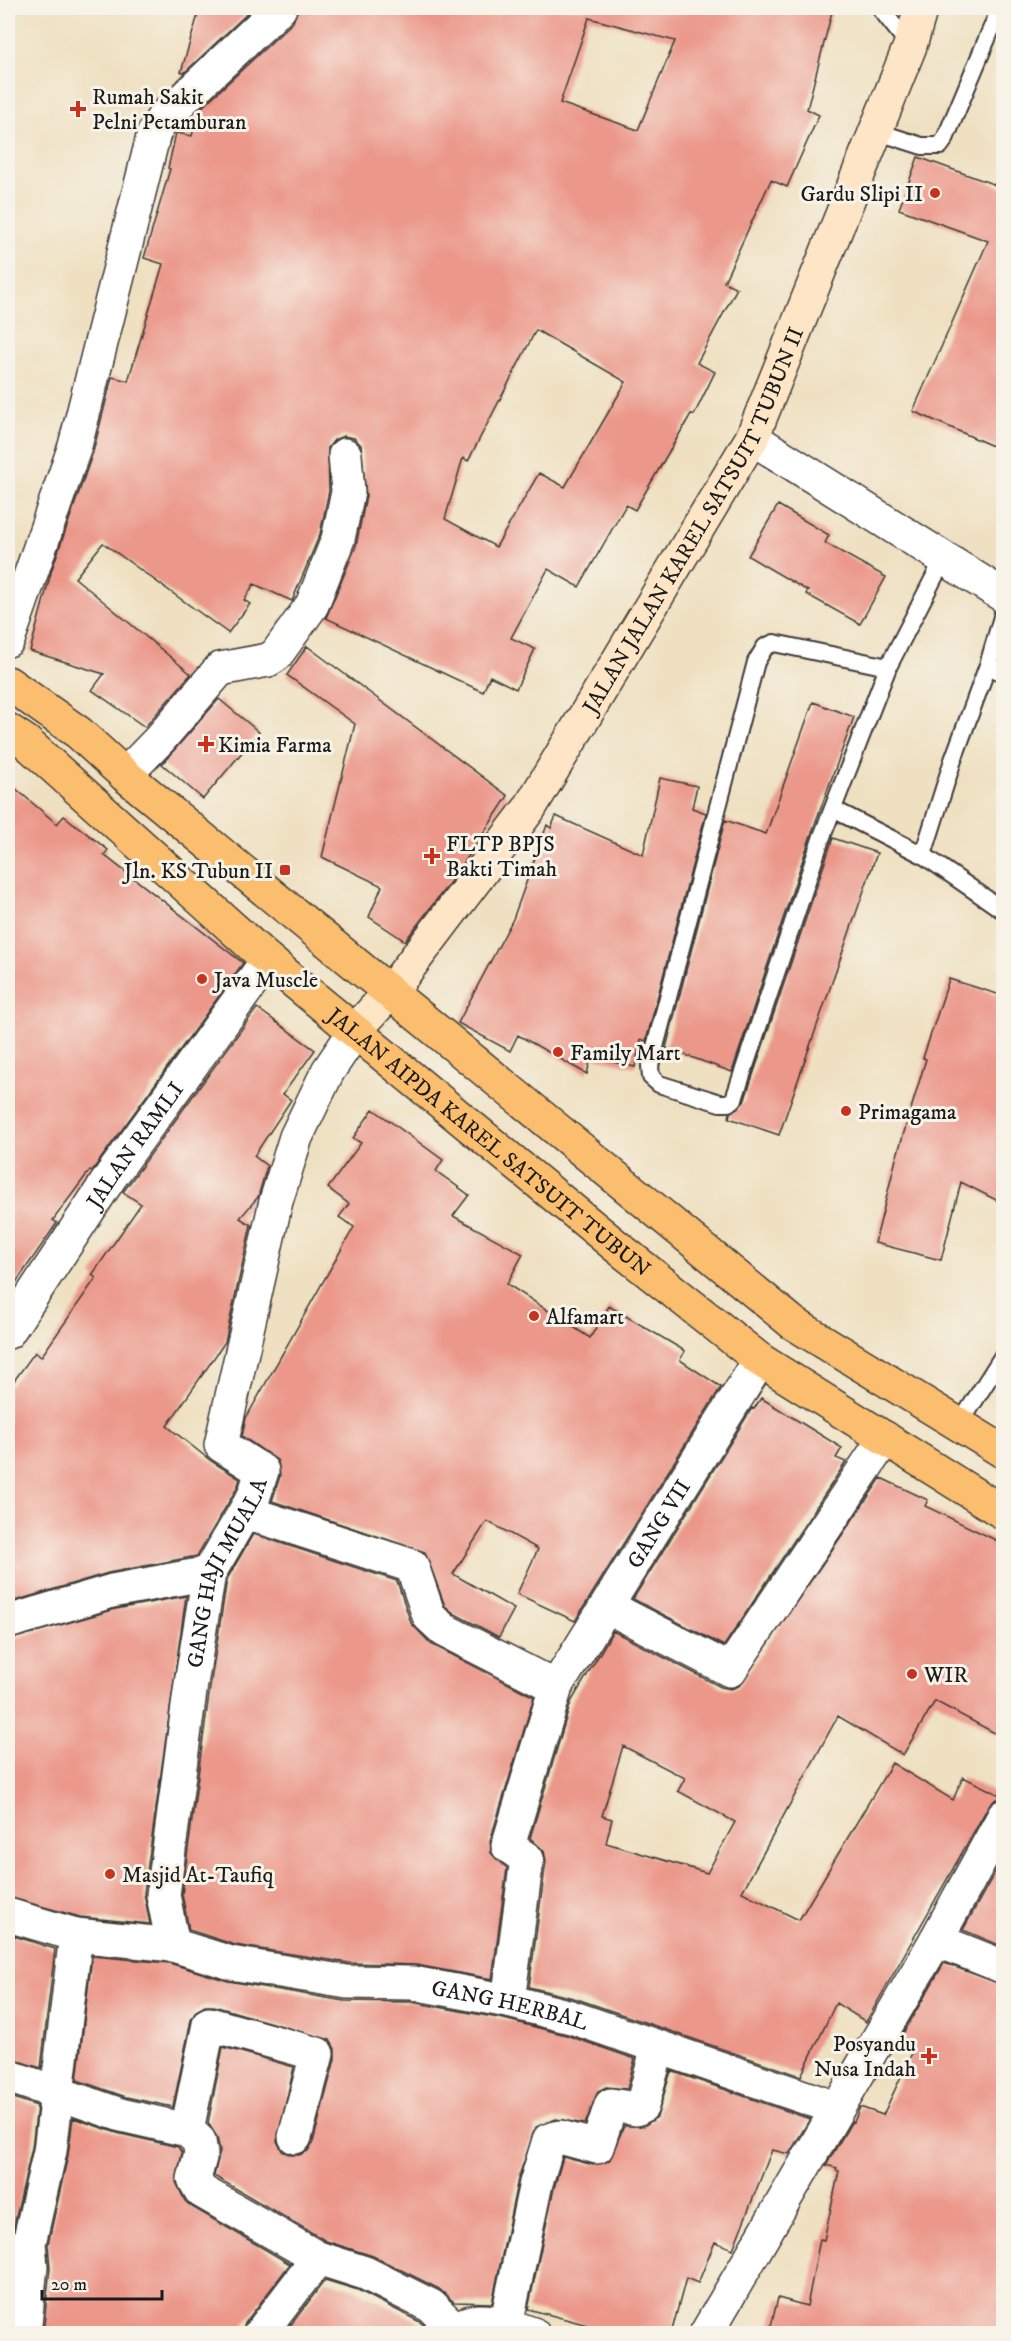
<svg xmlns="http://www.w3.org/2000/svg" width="1011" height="2341" font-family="'IM FELL DW Pica',serif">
  <rect width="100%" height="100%" fill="#f7f3e8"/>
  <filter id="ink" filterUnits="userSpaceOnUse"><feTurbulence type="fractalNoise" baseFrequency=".0167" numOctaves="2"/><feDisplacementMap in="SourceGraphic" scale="12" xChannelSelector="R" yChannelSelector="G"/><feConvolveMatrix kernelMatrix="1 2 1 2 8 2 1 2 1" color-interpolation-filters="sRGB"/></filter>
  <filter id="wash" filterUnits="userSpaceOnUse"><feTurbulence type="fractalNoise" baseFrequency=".008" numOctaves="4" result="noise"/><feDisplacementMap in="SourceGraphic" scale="24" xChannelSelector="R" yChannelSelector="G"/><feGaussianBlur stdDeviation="1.35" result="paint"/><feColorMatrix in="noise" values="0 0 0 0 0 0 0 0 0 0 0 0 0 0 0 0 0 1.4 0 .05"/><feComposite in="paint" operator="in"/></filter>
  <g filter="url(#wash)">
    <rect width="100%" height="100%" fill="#efe0c1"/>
    <g id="blocks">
      <!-- building -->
      <path fill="#eb988a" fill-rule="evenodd" d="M200 8H253L184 73 181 72Z
        M298 8H833L807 109 819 115 787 187 771 180 724 282 737 288 697 363 715 372 694 415 691 414 635 510 626 505 579 587 548 569 511 638 535 649 516 689 490 676 483 692 326 618 356 546 366 496 361 445 354 438 343 436 334 440 328 448 329 491 320 534 292 601 254 584 244 600 250 604 228 633 103 543 75 578 191 674 145 727 92 690 104 674 30 651 52 569 93 452 112 377 128 381 163 264 144 258 170 169 168 168 176 133 192 136 199 110 293 22ZM589 18 675 41 638 130 560 103ZM536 330 626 382 565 487 539 473 496 547 445 519 463 458 468 461Z
        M918 157 1004 188V451L913 411 988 241 899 209Z
        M778 505 829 535 825 543 886 577 860 624 806 594 808 591 748 556Z
        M307 646 508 796 460 869 405 941 369 917 382 886 322 857 355 724 287 675Z
        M219 699 259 732 203 799 162 764Z
        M813 702 854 717 811 835 732 1072 666 1048 725 820 766 834Z
        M660 778 697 786 692 808 706 813 646 1041 641 1039 635 1067 591 1057 587 1074 518 1035 510 1051 458 1023 513 919 547 825 551 828 556 816 643 855Z
        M8 782 57 824 64 816 108 850 104 855 243 963 92 1171 90 1170 53 1220 57 1223 8 1294Z
        M833 838 877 853 779 1135 729 1118 730 1113 744 1102Z
        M949 979 1004 996V1204L961 1182 941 1260 875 1243 896 1159 926 1059 923 1058Z
        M257 1008 315 1050 283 1094 291 1100 254 1156 267 1166 258 1197 240 1218 251 1225 225 1342 167 1426 211 1461 240 1479 237 1488 197 1556 108 1573 8 1603V1389L35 1352 41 1357 96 1278 92 1275 141 1204 123 1192Z
        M373 1109 443 1160 436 1171 469 1195 453 1216 523 1254 507 1284 590 1338 609 1306 685 1351 680 1360 721 1387 575 1621 517 1594 538 1549 487 1521 453 1574 514 1609 499 1637 455 1614 445 1606 425 1552 272 1501 280 1476 278 1461 242 1436 246 1418 354 1227 339 1217 349 1204 328 1188 361 1143 353 1138Z
        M761 1398 842 1448 836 1458 846 1462 724 1646 633 1599 752 1408 754 1409Z
        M881 1478 928 1500 925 1506 1004 1544V1738L935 1701 903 1755 838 1716 742 1892 799 1920 892 1763 953 1800 963 1777 1004 1797 995 1800 988 1807 866 2022 836 2003 801 2076 577 1999 529 1987 546 1861 544 1851 530 1838 571 1702 613 1631 721 1687 731 1689 739 1686ZM623 1746 685 1778 678 1791 735 1822 707 1873 606 1843 612 1819 602 1816Z
        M253 1534 397 1581 411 1623 431 1644 534 1697 490 1841 491 1853 507 1868 492 1979 416 1965 349 1963 235 1945 189 1930 182 1894 210 1687 227 1579Z
        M186 1596 144 1893 150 1924 80 1917 8 1897V1640L116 1609Z
        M1004 1856V1947L963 1930Z
        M8 1934 55 1949 41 2068 8 2058Z
        M92 1956 169 1963 228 1981 344 2001 411 2002 504 2019 566 2035 635 2059 627 2089 606 2087 598 2091 585 2124 556 2119 536 2127 518 2179 492 2303 454 2302 439 2289 373 2256 326 2241 214 2176 220 2151 217 2137 208 2123 223 2047 294 2067 277 2141 282 2151 291 2155H299L308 2151 313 2142 335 2059V2049L330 2040 214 2006H205L196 2011 191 2020 173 2107 126 2097 77 2080Z
        M944 1963 1004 1985V2334H769L778 2298 807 2306 820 2239 824 2240 839 2171 836 2170 837 2168 826 2165 852 2121 854 2122 860 2107 883 2115 913 2051 898 2042Z
        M671 2071 810 2119 789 2154 772 2150 733 2249 715 2242 698 2283 686 2278 671 2334H621L528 2309 554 2188 563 2157 593 2165 609 2161 624 2126H644L657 2117Z
        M8 2096 37 2106 32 2148 11 2239 12 2266 8 2311Z
        M73 2118 117 2133 178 2147 182 2153 176 2182 185 2201 192 2207 290 2264 245 2323 242 2334H43L50 2268 48 2244 68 2155Z
        M325 2280 358 2290 420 2322 427 2328 424 2334H284Z"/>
    </g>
  </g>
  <g filter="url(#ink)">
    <use href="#blocks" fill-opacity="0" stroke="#3c3935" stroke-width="1.5"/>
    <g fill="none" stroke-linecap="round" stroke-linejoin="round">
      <defs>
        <path id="lane" d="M880 8 910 46
          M875 131 922 146H940L945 139 1000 8
          M988 665 1004 610
          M888 667 821 839 734 1099 728 1103H720L659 1084 651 1077 650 1066 756 662 765 647 774 643 888 667 944 558
          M833 809 923 855 953 760 988 665 1004 674
          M923 855 1004 911
          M959 1425 1004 1354"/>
        <g id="street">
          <path d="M752 438 1004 596"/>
          <path d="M8 640 75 446 154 133 163 118 280 8"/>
          <path d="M125 775 160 739 220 669 268 660 276 655 312 605 338 539 348 492 345 455"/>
          <path id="s1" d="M8 1332 111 1176 268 960"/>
          <path d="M245 1512 412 1566 429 1616 444 1630 556 1687"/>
          <path d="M608 1607 730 1670 885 1438"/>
          <path d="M8 1622 112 1591 209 1573"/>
          <path id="s2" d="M8 1915 76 1935 173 1945 231 1963 347 1982 413 1983 508 2001 571 2017 836 2108"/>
          <path d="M936 1940 1004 1967"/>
          <path id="s3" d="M173 1945 163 1895 191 1684 209 1573 254 1496 262 1471 221 1445 276 1201 296 1137 328 1071 355 1031"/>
          <path id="s4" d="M508 2001 527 1859 508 1846 556 1687 760 1360"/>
          <path d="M8 2076 121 2115 187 2130 199 2141 201 2154 194 2179 201 2191 318 2258 365 2273 431 2306 455 2329"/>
          <path d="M187 2130 209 2024 317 2054 295 2137"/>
          <path d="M506 2325 536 2183 549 2140 560 2137 597 2147 611 2105 636 2109 642 2106 658 2047"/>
          <path d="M24 2334 31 2266 29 2243 50 2151 76 1935"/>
          <path d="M260 2334 318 2258"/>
          <path d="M452 2334C472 2309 509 2326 533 2334"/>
          <path d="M706 2334 936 1940 1004 1816"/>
        </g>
        <g id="secondary">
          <path id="s5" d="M355 1031 390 992 529 809 752 438 910 46 921 8"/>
        </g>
        <g id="primary">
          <path d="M8 683 79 733 125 775 793 1323 1004 1452"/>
          <path id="s6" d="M8 730 26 742 268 960 616 1246 760 1360 1004 1513"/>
        </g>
      </defs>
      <!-- lane casing -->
      <use href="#lane" stroke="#3c3935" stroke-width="20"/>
      <!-- street casing -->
      <use href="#street" stroke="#3c3935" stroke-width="36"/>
      <!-- secondary casing -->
      <use href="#secondary" stroke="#3c3935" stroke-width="36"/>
      <!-- primary casing -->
      <use href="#primary" stroke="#3c3935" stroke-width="36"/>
      <!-- lane -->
      <use href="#lane" stroke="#fff" stroke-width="16"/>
      <!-- street -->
      <use href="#street" stroke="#fff" stroke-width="33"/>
      <!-- secondary -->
      <use href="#secondary" stroke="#fde5c5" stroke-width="33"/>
      <!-- primary -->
      <use href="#primary" stroke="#fbbe6e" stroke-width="33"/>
    </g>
  </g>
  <!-- markers -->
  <g fill="#c8321e" stroke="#f7f3e8" stroke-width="2">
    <path d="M75 100h6v6h6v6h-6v6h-6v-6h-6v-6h6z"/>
    <circle cx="935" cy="193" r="6"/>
    <path d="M203 735h6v6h6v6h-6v6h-6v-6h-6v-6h6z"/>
    <path d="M429 847h6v6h6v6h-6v6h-6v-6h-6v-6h6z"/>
    <rect x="279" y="864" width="12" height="12" rx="3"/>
    <circle cx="202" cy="979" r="6"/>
    <circle cx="558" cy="1052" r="6"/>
    <circle cx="846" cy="1111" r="6"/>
    <circle cx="534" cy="1316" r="6"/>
    <circle cx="912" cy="1674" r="6"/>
    <circle cx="110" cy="1874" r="6"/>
    <path d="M926 2047h6v6h6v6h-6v6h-6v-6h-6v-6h6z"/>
  </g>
  <g text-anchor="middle" stroke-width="6" stroke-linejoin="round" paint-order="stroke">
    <!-- poi labels -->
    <g font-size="22" fill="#1c1c1c" stroke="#f7f3e8" text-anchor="start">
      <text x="92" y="104">Rumah Sakit<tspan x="92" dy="25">Pelni Petamburan</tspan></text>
      <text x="923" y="201" text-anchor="end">Gardu Slipi II</text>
      <text x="218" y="752">Kimia Farma</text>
      <text x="446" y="851">FLTP BPJS<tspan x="446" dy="25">Bakti Timah</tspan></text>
      <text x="273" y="878" text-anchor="end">Jln. KS Tubun II</text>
      <text x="214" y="987">Java Muscle</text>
      <text x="570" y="1060">Family Mart</text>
      <text x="858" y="1119">Primagama</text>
      <text x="546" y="1324">Alfamart</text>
      <text x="924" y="1682">WIR</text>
      <text x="122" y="1882">Masjid At-Taufiq</text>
      <text x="916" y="2051" text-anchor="end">Posyandu<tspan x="916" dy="25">Nusa Indah</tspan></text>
    </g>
    <!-- street labels -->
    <g font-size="22" fill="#1c1c1c" stroke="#f7f3e8">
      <text dy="8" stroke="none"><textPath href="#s5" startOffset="615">JALAN JALAN KAREL SATSUIT TUBUN II</textPath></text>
      <text dy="8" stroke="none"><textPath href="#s6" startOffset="634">JALAN AIPDA KAREL SATSUIT TUBUN</textPath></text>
      <text dy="8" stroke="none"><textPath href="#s1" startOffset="226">JALAN RAMLI</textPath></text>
      <text dy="8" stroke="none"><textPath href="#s4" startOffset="525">GANG VII</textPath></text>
      <text dy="8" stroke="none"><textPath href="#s3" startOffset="382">GANG HAJI MUALA</textPath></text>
      <text dy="8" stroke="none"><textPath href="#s2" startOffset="512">GANG HERBAL</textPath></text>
    </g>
  </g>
  <!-- margin -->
  <rect width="1011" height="2341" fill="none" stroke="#f7f3e8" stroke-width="30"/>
  <!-- scale -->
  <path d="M42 2290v9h120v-9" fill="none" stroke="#1c1c1c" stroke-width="3"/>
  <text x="51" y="2290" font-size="18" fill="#1c1c1c" stroke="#f7f3e8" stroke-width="4.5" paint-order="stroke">20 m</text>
</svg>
